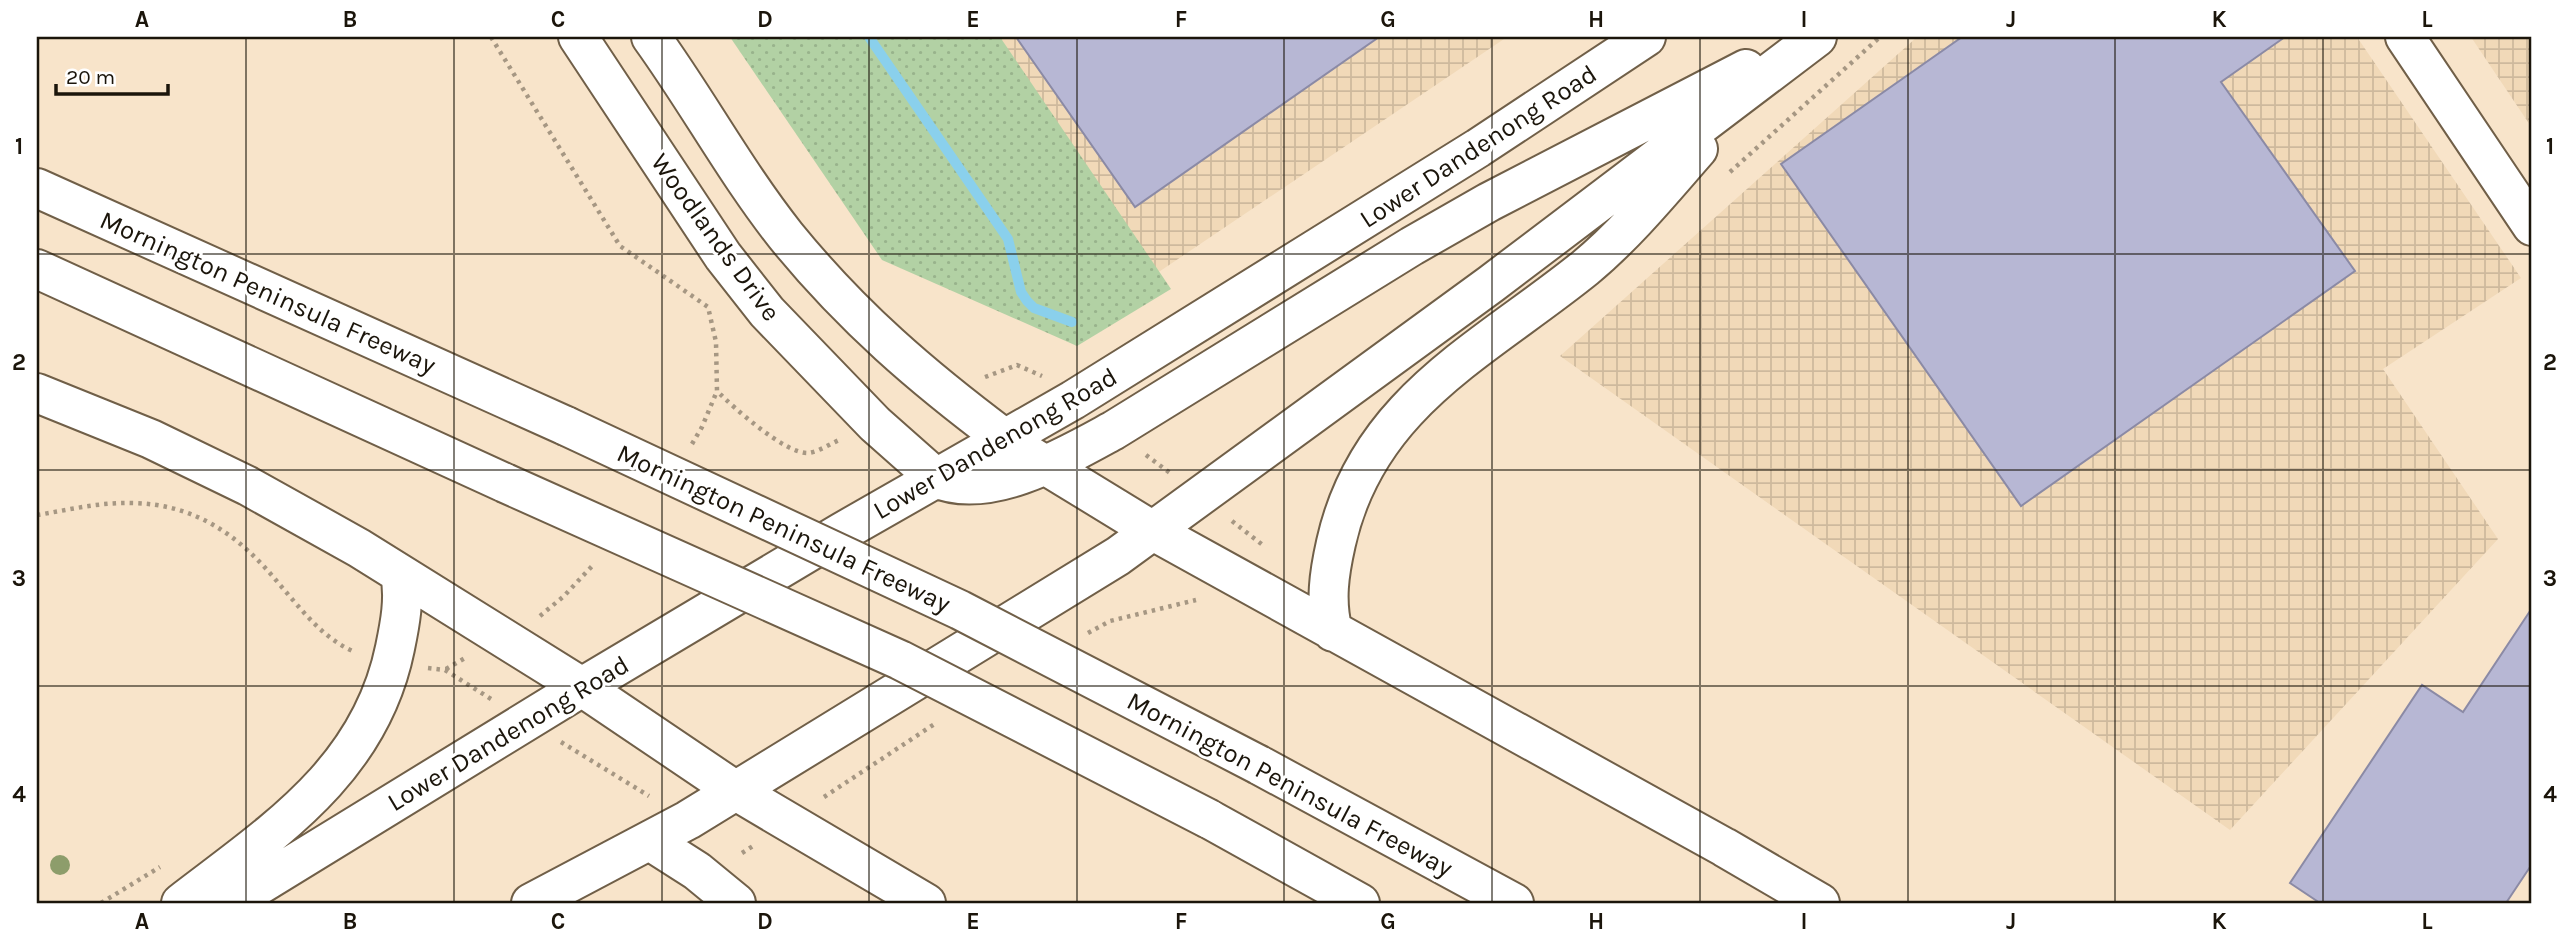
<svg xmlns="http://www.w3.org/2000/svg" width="2569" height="940" font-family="Karla,sans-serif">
  <defs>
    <pattern id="industrial-grid" width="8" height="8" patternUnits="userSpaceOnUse" patternTransform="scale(1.75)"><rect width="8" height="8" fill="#f1d9b8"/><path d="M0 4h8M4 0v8" fill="none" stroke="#ceb99d"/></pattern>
    <pattern id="grass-dots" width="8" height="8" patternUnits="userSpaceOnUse" patternTransform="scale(1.75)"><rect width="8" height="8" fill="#b2d1a4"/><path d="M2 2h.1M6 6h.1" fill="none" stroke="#98b38c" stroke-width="1.8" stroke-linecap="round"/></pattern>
  </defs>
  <rect width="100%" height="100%" fill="#f8e4ca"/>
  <!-- industrial -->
  <path fill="url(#industrial-grid)" d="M971 37H1507L1138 286Z
    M1917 37H2357L2521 278 2383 369 2498 539 2230 830 1560 356Z
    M2471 37H2532V128Z"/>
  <!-- grass -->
  <path fill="url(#grass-dots)" d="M730 37H1000L1171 289 1077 346 882 260Z"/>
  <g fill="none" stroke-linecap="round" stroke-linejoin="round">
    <!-- stream -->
    <path stroke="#8ad0ec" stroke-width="10" d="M869 37 1008 239 1021 292 1027 301 1034 308 1072 322"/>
  </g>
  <!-- building -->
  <path fill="#b7b7d4" stroke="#8b8aa5" stroke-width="2" d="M1016 37H1379L1135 207Z
    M1962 37H2285L2221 82 2355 271 2021 506 1781 164Z
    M2532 608V864L2506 903H2320L2290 883 2422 685 2463 712Z"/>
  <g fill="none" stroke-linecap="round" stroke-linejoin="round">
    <defs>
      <path id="minor" d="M578 37 723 256 767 312 875 424 936 478
        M2405 37 2532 226"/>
      <path id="major" d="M651 37C698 102 736 173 786 236 852 317 922 377 1005 439"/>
      <path id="highway" d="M37 188 566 426
        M37 269 505 483
        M37 393 151 439 248 486 359 548 582 687 736 791 926 903
        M1027 454 1153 531 1724 847 1820 903
        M936 478C989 502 1068 455 1114 430L1412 246 1489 202 1746 69
        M1333 632C1325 601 1329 574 1336 543 1367 403 1482 351 1585 268 1627 233 1662 190 1698 149
        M1259 765 1514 903
        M1209 819 1360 903
        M650 841 697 871 736 903
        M181 903C273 832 370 771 395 648 400 624 405 598 400 574
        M230 903 582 687 842 532 1073 400 1478 148 1646 37
        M531 903 688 820 1118 556 1491 284 1817 37"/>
    </defs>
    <!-- minor casing -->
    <use href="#minor" stroke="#705f48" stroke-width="42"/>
    <!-- major casing -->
    <use href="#major" stroke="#705f48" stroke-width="42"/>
    <!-- highway casing -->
    <use href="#highway" stroke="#705f48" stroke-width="42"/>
    <!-- path -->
    <path stroke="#a69783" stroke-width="4.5" stroke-dasharray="3.5 5" stroke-linecap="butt" d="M491 37 620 246 708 307 716 342 717 391C733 407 785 454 808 453 818 452 830 444 839 440
      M1730 172 1880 37
      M985 377 1017 365 1042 376
      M692 444 702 427 717 391
      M1146 455 1170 473
      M37 515C68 510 100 502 132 503 197 504 241 537 280 585 302 610 323 639 355 652
      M1232 521 1264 546
      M540 616 564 596 594 564
      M1088 633 1110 621 1196 600
      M428 668 445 670 491 699
      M446 669 465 658
      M561 742 649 796
      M824 797 936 723
      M742 853 753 846
      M101 903 160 867"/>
    <!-- minor -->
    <use href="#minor" stroke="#fff" stroke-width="38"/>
    <!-- major -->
    <use href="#major" stroke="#fff" stroke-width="38"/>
    <!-- highway -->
    <use href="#highway" stroke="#fff" stroke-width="38"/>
    <defs>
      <path id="highway-bridge" d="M566 426 960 610 1259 765
        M505 483 900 660 1209 819"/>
    </defs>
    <!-- highway-bridge casing -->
    <use href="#highway-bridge" stroke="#705f48" stroke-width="42" stroke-linecap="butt"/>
    <!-- highway-bridge -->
    <use href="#highway-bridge" stroke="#fff" stroke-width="38"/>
  </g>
  <!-- trees -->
  <circle fill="#8d9d6b" cx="60" cy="865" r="10"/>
  <!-- grid -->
  <path fill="none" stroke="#1b150b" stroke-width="2" stroke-opacity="0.55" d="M246 37V903M454 37V903M662 37V903M869 37V903M1077 37V903M1284 37V903M1492 37V903M1700 37V903M1908 37V903M2115 37V903M2323 37V903M37 254H2532M37 470H2532M37 686H2532"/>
  <g text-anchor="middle" stroke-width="6" stroke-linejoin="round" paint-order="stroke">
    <!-- street labels -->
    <g font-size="26" fill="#1b150b" stroke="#fff">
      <text transform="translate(1478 146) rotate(-33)" y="9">Lower Dandenong Road</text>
      <text transform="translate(716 237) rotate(54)" y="9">Woodlands Drive</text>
      <text transform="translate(268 292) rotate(24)" y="9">Mornington Peninsula Freeway</text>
      <text transform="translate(995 443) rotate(-30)" y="9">Lower Dandenong Road</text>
      <text transform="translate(784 528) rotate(25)" y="9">Mornington Peninsula Freeway</text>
      <text transform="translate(508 733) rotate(-31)" y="9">Lower Dandenong Road</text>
      <text transform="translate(1290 784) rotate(28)" y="9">Mornington Peninsula Freeway</text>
    </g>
  </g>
  <!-- border -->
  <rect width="2569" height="940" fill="none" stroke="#ffffff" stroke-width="77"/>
  <!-- scale -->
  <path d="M56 84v10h112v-10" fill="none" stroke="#1b150b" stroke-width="3.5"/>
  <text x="66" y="84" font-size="21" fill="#1b150b" stroke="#ffffff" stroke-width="5" paint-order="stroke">20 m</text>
  <rect x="38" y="38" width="2492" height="864" fill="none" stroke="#1b150b" stroke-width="2.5"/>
  <g font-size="23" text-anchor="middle" font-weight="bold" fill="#1b150b">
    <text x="142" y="27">A</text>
    <text x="350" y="27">B</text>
    <text x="558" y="27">C</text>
    <text x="765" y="27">D</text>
    <text x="973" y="27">E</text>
    <text x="1181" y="27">F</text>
    <text x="1388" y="27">G</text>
    <text x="1596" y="27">H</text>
    <text x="1804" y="27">I</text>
    <text x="2011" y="27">J</text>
    <text x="2219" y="27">K</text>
    <text x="2427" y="27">L</text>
    <text x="19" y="154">1</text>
    <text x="2550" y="154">1</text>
    <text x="19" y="370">2</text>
    <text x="2550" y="370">2</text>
    <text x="19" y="586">3</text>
    <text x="2550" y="586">3</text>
    <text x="19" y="802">4</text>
    <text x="2550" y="802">4</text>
    <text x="142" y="929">A</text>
    <text x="350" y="929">B</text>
    <text x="558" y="929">C</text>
    <text x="765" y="929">D</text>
    <text x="973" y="929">E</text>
    <text x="1181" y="929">F</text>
    <text x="1388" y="929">G</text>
    <text x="1596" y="929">H</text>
    <text x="1804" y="929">I</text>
    <text x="2011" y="929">J</text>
    <text x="2219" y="929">K</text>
    <text x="2427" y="929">L</text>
  </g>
</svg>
